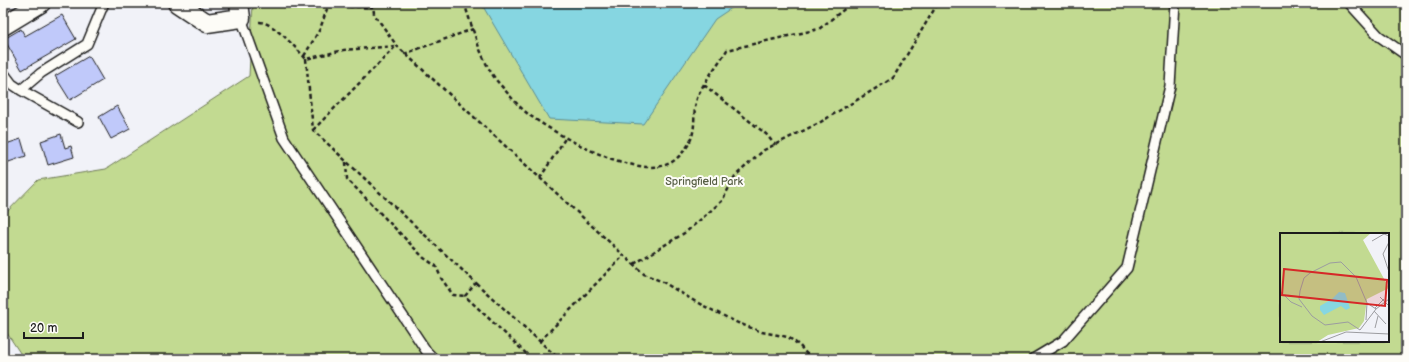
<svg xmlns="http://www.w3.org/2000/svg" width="1409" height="362" font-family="'Balsamiq Sans',sans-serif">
  <rect width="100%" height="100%" fill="#f1f2f8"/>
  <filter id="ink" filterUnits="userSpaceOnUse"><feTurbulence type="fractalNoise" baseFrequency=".025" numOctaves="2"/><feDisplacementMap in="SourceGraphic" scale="8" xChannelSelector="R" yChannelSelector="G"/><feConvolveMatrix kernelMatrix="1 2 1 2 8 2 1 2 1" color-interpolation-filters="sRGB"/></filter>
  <g filter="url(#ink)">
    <!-- green -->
    <path fill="#c2da91" stroke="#6f7b56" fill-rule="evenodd" d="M253 3H1406V359H24L3 327V216L38 180 106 169 249 76ZM1281 234H1388V341H1281Z"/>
    <!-- water -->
    <path fill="#86d6e1" stroke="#5c8c92" d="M481 3H739L715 19 643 124 549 119Z"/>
    <!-- building -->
    <path fill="#c0c9fa" stroke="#1c1c1c" d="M62 15 76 39 22 70 4 39 21 29 25 36Z
      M89 56 103 80 70 100 55 76Z
      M117 106 130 129 111 139 99 117Z
      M61 134 65 148 71 146 74 157 48 165 41 141Z
      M21 139 26 156 3 164V145Z"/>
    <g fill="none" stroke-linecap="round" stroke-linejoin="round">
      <defs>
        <path id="service" d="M1349 3 1379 36 1406 55
          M241 18 284 138 427 352 434 359
          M3 72 12 84 21 90 78 122
          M21 90 41 73 87 44 104 3
          M1033 359 1063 341 1127 268 1170 86 1175 3"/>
        <path id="minor" d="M177 3 207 23 241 18 239 3
          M3 26 41 3"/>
      </defs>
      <!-- service casing -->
      <use href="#service" stroke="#1c1c1c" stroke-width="12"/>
      <!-- minor casing -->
      <use href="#minor" stroke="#1c1c1c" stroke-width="21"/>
      <!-- path -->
      <path stroke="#1c1c1c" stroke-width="2.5" stroke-dasharray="4 3" stroke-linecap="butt" d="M373 3 374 14 397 46 644 274 663 282 696 302 738 323 762 332 788 337 799 345 811 359
        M464 3C473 28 480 59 497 81 506 91 517 105 528 114 555 134 645 187 676 159 704 134 688 118 699 93 707 78 718 64 727 50L819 29 852 3
        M258 5 373 7
        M259 22C272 21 297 49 306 59L344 50 396 46
        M404 54 473 29
        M304 56 320 29 328 6
        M306 59 313 130 476 283 465 296 532 359
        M704 85 766 134 775 145
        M313 130 396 46
        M346 162 347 179 424 258 436 266 441 278 453 295 465 296
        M540 178 566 137
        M634 264 686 232 722 201 735 176 764 150 819 123 893 78 938 3
        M476 283 559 359
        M540 341 624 255"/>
      <!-- service -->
      <use href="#service" stroke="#fdfcf7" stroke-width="9"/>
      <!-- minor -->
      <use href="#minor" stroke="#fdfcf7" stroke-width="18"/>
    </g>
  </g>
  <g text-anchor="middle" stroke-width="4" stroke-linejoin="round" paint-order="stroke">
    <!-- park labels -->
    <g font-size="11" fill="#565e45" stroke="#fdfcf7">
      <text x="704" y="185">Springfield Park</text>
    </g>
  </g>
  <!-- overview -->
  <g transform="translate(1280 233)">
    <rect width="109" height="109" fill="#f1f2f8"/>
    <path d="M0 0H91L83 7 109 55 87 66 84 88 79 95 48 102 37 109H0Z" fill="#c2da91"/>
    <path d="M59 59 65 60 70 75 66 77 61 73 44 82 40 77V73L52 66Z" fill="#86d6e1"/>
    <path fill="none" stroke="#9c9ca0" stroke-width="1" d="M92 8 104 1 109 3M109 9 103 21 109 39M0 58 11 69 22 74M100 64 109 73M95 75 104 66M94 78 106 91M86 87 87 70 96 76M95 95 98 83M80 97 68 89 45 92 32 83 19 66 20 58 24 45 30 40 50 30 61 29 76 44 87 70M80 97 96 76 109 66M40 109 66 99 109 101M92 109H108"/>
    <path fill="#d62828" fill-opacity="0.15" stroke="#d62828" stroke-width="2" d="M4 36 107 47 105 73 2 62Z"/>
    <rect width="109" height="109" fill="none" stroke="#1c1c1c" stroke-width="2"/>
  </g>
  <!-- margin -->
  <rect width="1409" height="362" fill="none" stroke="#fdfcf7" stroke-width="16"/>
  <rect x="8" y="8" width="1393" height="346" fill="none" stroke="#1c1c1c" stroke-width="1.5" filter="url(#ink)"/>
  <!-- scale -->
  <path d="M24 332v6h59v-6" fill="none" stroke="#1c1c1c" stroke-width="2"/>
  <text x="30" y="332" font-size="12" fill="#1c1c1c" stroke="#fdfcf7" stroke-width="3" paint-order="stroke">20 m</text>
</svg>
